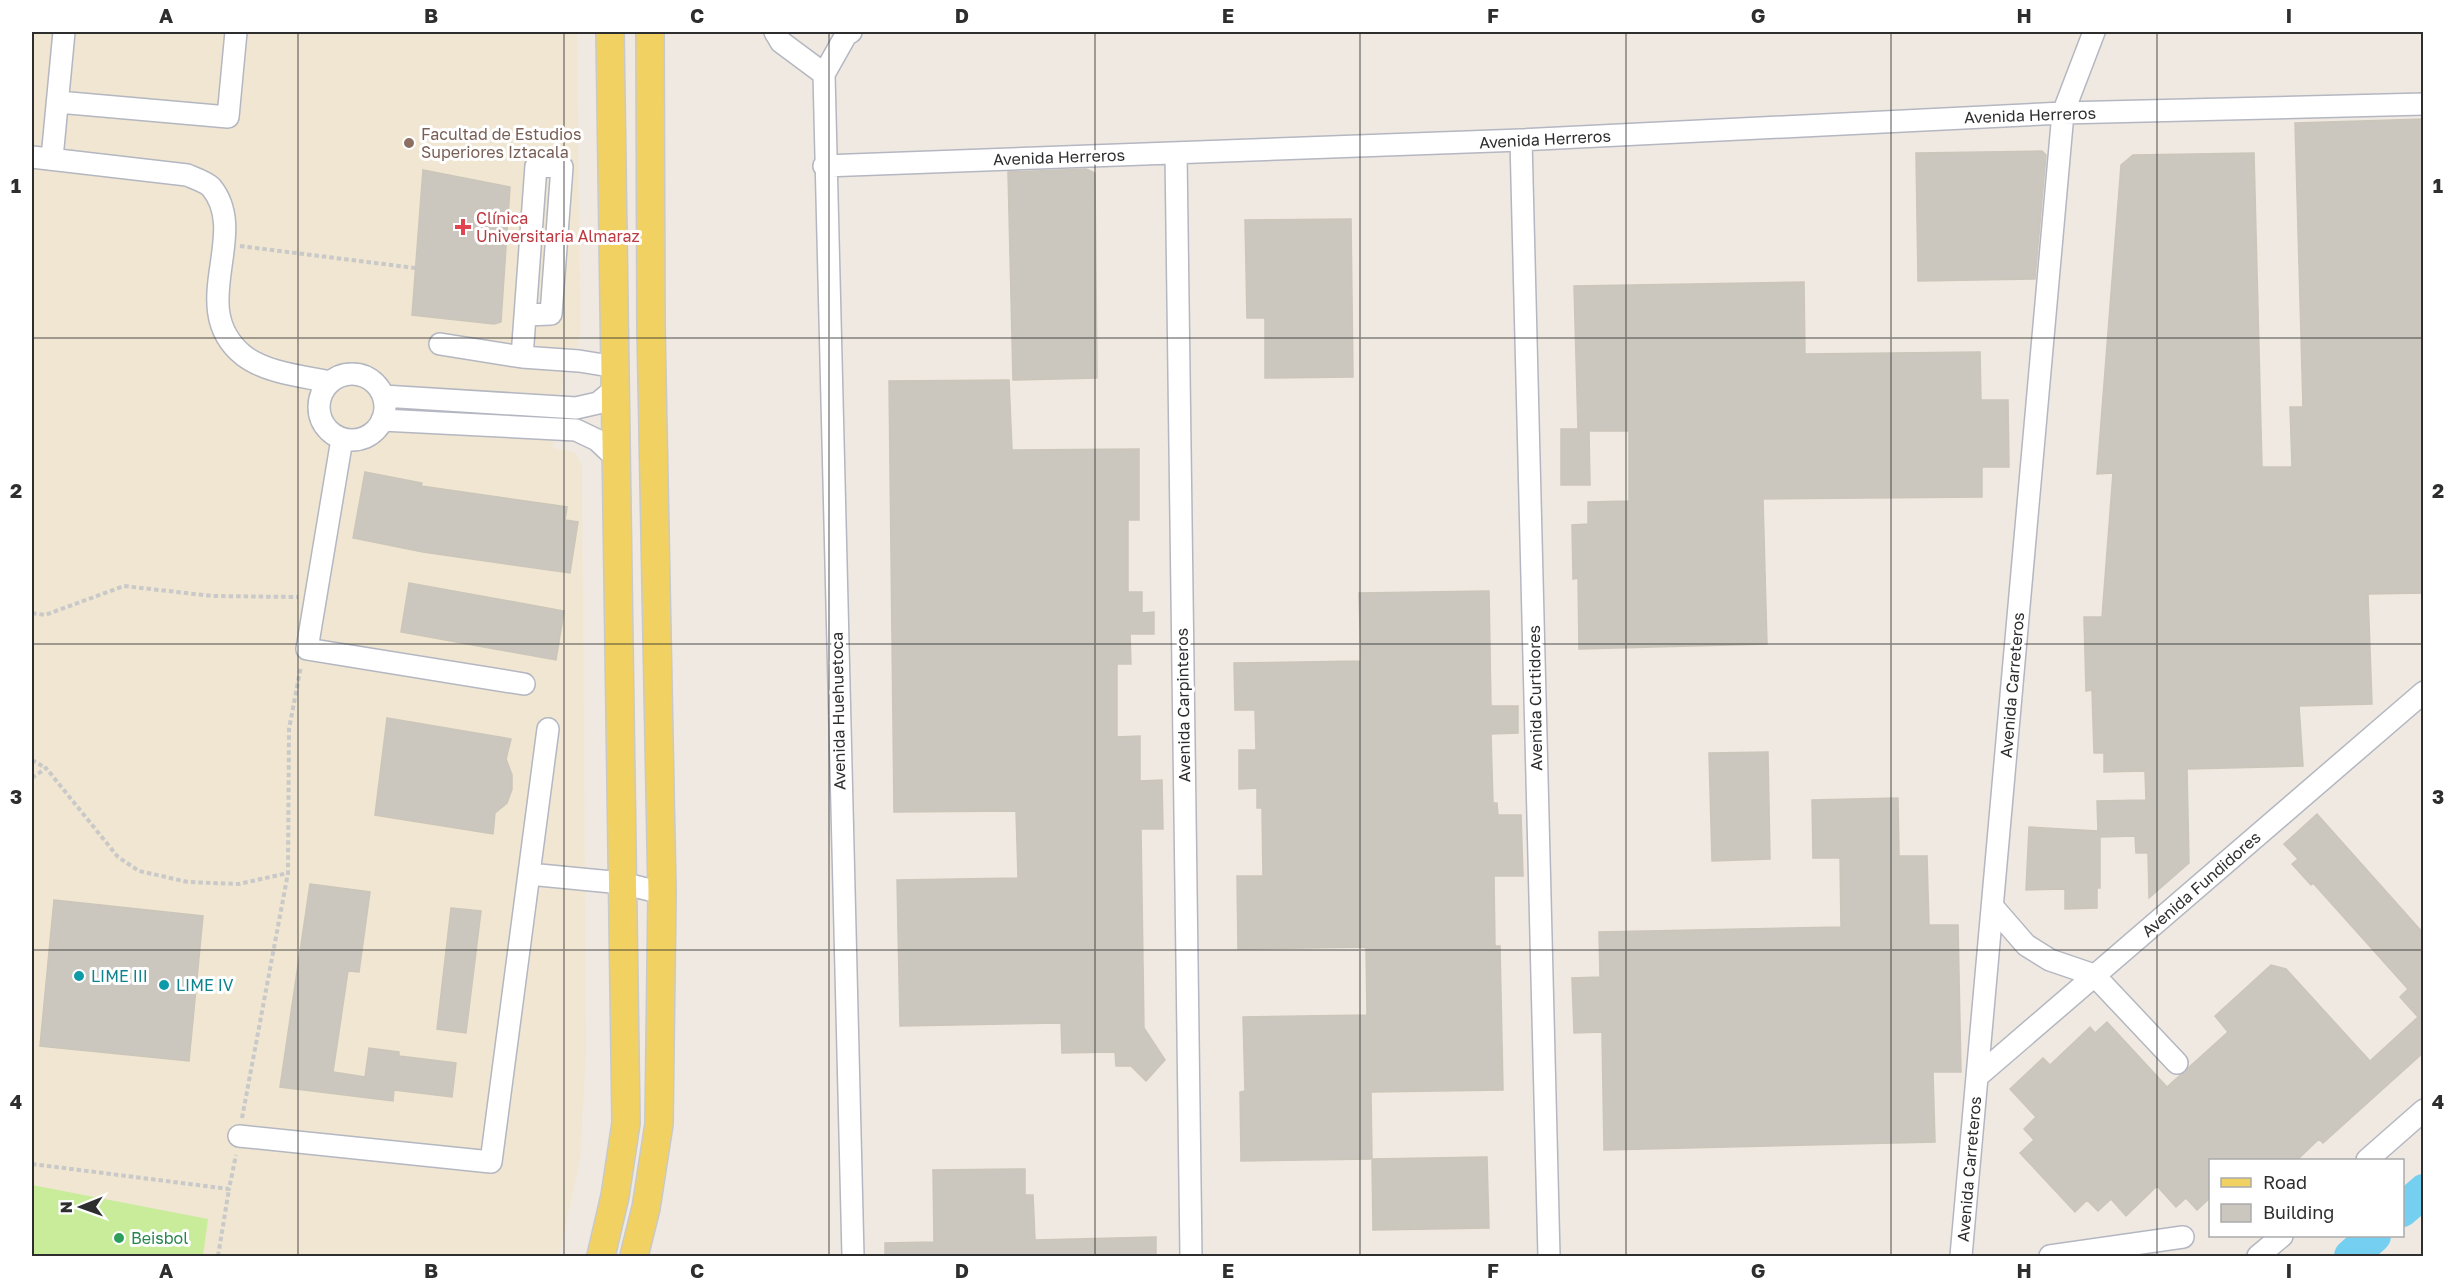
<svg xmlns="http://www.w3.org/2000/svg" width="2455" height="1288" font-family="'Golos Text',sans-serif">
  <rect width="100%" height="100%" fill="#efe9e1"/>
  <!-- education -->
  <path fill="#f0e6d1" d="M32 32H577L580 333 577 348 567 347 553 448 575 453 582 465 586 1051 580 1159 559 1256H32Z"/>
  <!-- pitch -->
  <path fill="#c9ec9a" d="M32 1185 208 1219 203 1256H32Z"/>
  <g fill="none" stroke-linecap="round" stroke-linejoin="round">
    <!-- river -->
    <path stroke="#75cff0" stroke-width="34" d="M2402 1210 2424 1191
      M2351 1256 2374 1236"/>
  </g>
  <!-- building -->
  <path fill="#cbc7bf" stroke="#cbc5ba" stroke-width="1.5" d="M2424 119V593L2368 594 2372 704 2299 706 2303 766 2187 769 2189 863 2149 898 2148 853H2136L2135 836 2100 837V888H2097V908L2065 909V889L2026 890 2029 827 2098 831 2097 801 2146 800 2145 771 2104 772V753H2094L2092 690 2086 691 2084 617H2102L2113 473 2097 474 2121 165 2133 155 2254 153 2262 467H2292L2290 407H2303L2295 123Z
    M2042 151 2046 155 2035 279 1918 281 1916 153Z
    M1086 169 1095 173 1097 378 1013 380 1008 172Z
    M423 170 510 187 501 322 494 324 412 315Z
    M1351 219 1353 377 1265 378V318H1247L1245 220Z
    M1804 282 1805 354 1980 352 1981 400H2008L2009 467H1982V497L1763 499 1767 644 1579 649 1578 578 1573 579 1572 525 1588 524V502L1629 501V431H1589L1590 485H1561V429H1578L1574 286Z
    M1009 380 1012 450 1139 449V520H1128V592H1142V613L1154 612V634H1130L1131 664H1117V737L1140 736V781L1162 780 1163 829H1141L1144 1028 1165 1060 1146 1081 1131 1066H1116L1115 1052 1062 1053 1061 1023 900 1026 897 880 1018 878 1016 811 894 812 889 381Z
    M365 472 422 483 421 486 567 507 565 520 578 522 570 573 423 552 353 538Z
    M409 583 564 611 556 660 401 632Z
    M1489 591 1491 706H1518V733L1491 734 1493 803H1497L1498 815H1521L1523 876H1494L1495 946H1500L1503 1090 1371 1092 1372 1159 1241 1161 1240 1092 1245 1091 1243 1017 1367 1015 1366 947 1238 949 1237 876H1263L1262 808H1257V788L1239 789V750H1256L1255 710H1235L1234 663 1361 661 1359 593Z
    M387 718 511 739 506 759 512 775V789L507 803 495 813 493 834 375 815Z
    M1768 752 1770 859 1712 861 1709 753Z
    M1898 798 1899 856H1927L1929 925H1958L1961 1072H1933L1935 1142 1604 1150 1602 1032 1574 1033 1572 978 1600 977 1599 932 1841 927 1840 858H1813L1812 800Z
    M2317 814 2424 934V1052L2323 1143 2319 1139 2296 1161H2211V1197L2197 1210 2186 1198 2176 1207 2157 1186 2126 1216 2111 1199 2098 1211 2087 1200 2075 1212 2020 1153 2034 1140 2024 1129 2036 1117 2010 1089 2043 1058 2050 1065 2090 1027 2095 1033 2107 1022 2167 1087 2228 1032 2215 1016 2271 965 2286 969 2370 1061 2418 1017 2400 997 2408 989 2313 883 2311 885 2292 864 2298 859 2284 844Z
    M310 884 370 892 359 972 348 971 333 1072 365 1077 369 1048 399 1052V1056L456 1063 452 1097 394 1090 393 1101 280 1087Z
    M54 900 203 916 189 1061 40 1046Z
    M451 908 481 911 466 1033 437 1029Z
    M1487 1157 1489 1228 1373 1230 1372 1159Z
    M1025 1169V1195H1033L1035 1240 1156 1237V1257H885V1243L934 1242 933 1170Z"/>
  <g fill="none" stroke-linecap="round" stroke-linejoin="round">
    <defs>
      <path id="minor" d="M775 32 781 42 824 74
        M851 32 846 35 824 74 853 1256
        M58 102 228 117 236 32
        M1521 140 1549 1256
        M1176 153 1191 1256
        M32 157 187 175C194 178 206 182 211 187 251 235 185 307 243 355 266 373 302 376 330 382
        M52 158 64 32
        M824 166 1521 140 2063 113 2424 104
        M440 344 522 357 579 361 616 367
        M522 357 536 166 562 167 551 314 525 315
        M319 407a33 33 0 1 1 66 0a33 33 0 1 1-66 0Z
        M383 396 576 408 598 403 616 388
        M382 420 576 430 597 440 616 458
        M342 439 307 649 524 684
        M529 874 622 883 662 893
        M1993 907 2026 945 2050 960 2094 975 2177 1063
        M1978 1076 2424 692
        M239 1136 491 1162 548 729
        M2367 1160 2424 1110
        M1961 1256 2063 113 2094 32
        M2050 1256 2183 1237
        M2258 1256 2282 1236"/>
      <path id="major" d="M601 1256 615 1196 626 1123 610 32
        M634 1256 646 1208 659 1124 662 893 651 327 650 32"/>
    </defs>
    <!-- minor casing -->
    <use href="#minor" stroke="#b4b7c1" stroke-width="24"/>
    <!-- major casing -->
    <use href="#major" stroke="#c9c9c9" stroke-width="30"/>
    <!-- path -->
    <path stroke="#c9c9c9" stroke-width="4" stroke-dasharray="4.5 3" stroke-linecap="butt" d="M240 246 415 268
      M32 613 45 615 124 586 212 596 298 597
      M32 760 46 768
      M32 778 46 768 118 857 139 871 188 882 239 884 288 873
      M242 1118 288 873 289 729 301 666
      M32 1164 229 1189 236 1155
      M218 1256 229 1189"/>
    <!-- minor -->
    <use href="#minor" stroke="#fff" stroke-width="21"/>
    <!-- major -->
    <use href="#major" stroke="#f2d163" stroke-width="27"/>
  </g>
  <!-- grid -->
  <path fill="none" stroke="#2e2e2e" stroke-width="1.5" stroke-opacity="0.55" d="M298 32V1256M564 32V1256M829 32V1256M1095 32V1256M1360 32V1256M1626 32V1256M1891 32V1256M2157 32V1256M32 338H2424M32 644H2424M32 950H2424"/>
  <!-- markers -->
  <circle fill="#8d6e63" stroke="#fff" stroke-width="2" cx="409" cy="143" r="6"/>
  <path fill="#e0444e" stroke="#fff" stroke-width="2" d="M460 218h6v6h6v6h-6v6h-6v-6h-6v-6h6z"/>
  <g fill="#0f9aa8" stroke="#fff" stroke-width="2">
    <circle cx="79" cy="976" r="6"/>
    <circle cx="164" cy="985" r="6"/>
  </g>
  <circle fill="#2e9e5b" stroke="#fff" stroke-width="2" cx="119" cy="1238" r="6"/>
  <g text-anchor="middle" stroke-width="6" stroke-linejoin="round" paint-order="stroke">
    <!-- street labels -->
    <g font-size="16" fill="#2e2e2e" stroke="#fff">
      <text transform="translate(2030 115) rotate(-2)" y="6">Avenida Herreros</text>
      <text transform="translate(1545 139) rotate(-3)" y="6">Avenida Herreros</text>
      <text transform="translate(1059 157) rotate(-2)" y="6">Avenida Herreros</text>
      <text transform="translate(2012 685) rotate(-85)" y="6">Avenida Carreteros</text>
      <text transform="translate(1535 698) rotate(-91)" y="6">Avenida Curtidores</text>
      <text transform="translate(1183 705) rotate(-91)" y="6">Avenida Carpinteros</text>
      <text transform="translate(838 711) rotate(-91)" y="6">Avenida Huehuetoca</text>
      <text transform="translate(2201 884) rotate(-41)" y="6">Avenida Fundidores</text>
      <text transform="translate(1969 1169) rotate(-85)" y="6">Avenida Carreteros</text>
    </g>
    <!-- education labels -->
    <g font-size="16" fill="#785e54" stroke="#fff" text-anchor="start">
      <text x="421" y="140">Facultad de Estudios<tspan x="421" dy="18">Superiores Iztacala</tspan></text>
    </g>
    <!-- health labels -->
    <g font-size="16" fill="#be3a42" stroke="#fff" text-anchor="start">
      <text x="476" y="224">Clínica<tspan x="476" dy="18">Universitaria Almaraz</tspan></text>
    </g>
    <!-- culture labels -->
    <g font-size="16" fill="#0d838f" stroke="#fff" text-anchor="start">
      <text x="91" y="982">LIME III</text>
      <text x="176" y="991">LIME IV</text>
    </g>
    <!-- leisure labels -->
    <g font-size="16" fill="#27864d" stroke="#fff" text-anchor="start">
      <text x="131" y="1244">Beisbol</text>
    </g>
  </g>
  <!-- border -->
  <rect width="2455" height="1288" fill="none" stroke="#ffffff" stroke-width="66"/>
  <!-- legend -->
  <rect x="2209" y="1159" width="195" height="78" fill="#ffffff" stroke="#ababab" stroke-width="1.5"/>
  <rect x="2221" y="1178" width="30" height="9" fill="#f2d163" stroke="#ababab" stroke-width="1.5"/>
  <text x="2263" y="1189" font-size="18" fill="#2e2e2e">Road</text>
  <rect x="2221" y="1204" width="30" height="18" fill="#cbc7bf" stroke="#ababab" stroke-width="1.5"/>
  <text x="2263" y="1219" font-size="18" fill="#2e2e2e">Building</text>
  <!-- north arrow -->
  <g transform="translate(81 1207) rotate(269)" stroke="#ffffff" stroke-width="4.5" paint-order="stroke">
  <path d="M0-4.5L10 22L0 15L-10 22Z" fill="#2e2e2e"/>
  <text y="-9" font-size="16" font-weight="bold" text-anchor="middle" fill="#2e2e2e">N</text>
  </g>
  <rect x="33" y="33" width="2389" height="1222" fill="none" stroke="#2e2e2e" stroke-width="2"/>
  <g font-size="20" text-anchor="middle" font-weight="bold" fill="#2e2e2e">
    <text x="166" y="23">A</text>
    <text x="431" y="23">B</text>
    <text x="697" y="23">C</text>
    <text x="962" y="23">D</text>
    <text x="1228" y="23">E</text>
    <text x="1493" y="23">F</text>
    <text x="1758" y="23">G</text>
    <text x="2024" y="23">H</text>
    <text x="2289" y="23">I</text>
    <text x="16" y="193">1</text>
    <text x="2438" y="193">1</text>
    <text x="16" y="498">2</text>
    <text x="2438" y="498">2</text>
    <text x="16" y="804">3</text>
    <text x="2438" y="804">3</text>
    <text x="16" y="1109">4</text>
    <text x="2438" y="1109">4</text>
    <text x="166" y="1278">A</text>
    <text x="431" y="1278">B</text>
    <text x="697" y="1278">C</text>
    <text x="962" y="1278">D</text>
    <text x="1228" y="1278">E</text>
    <text x="1493" y="1278">F</text>
    <text x="1758" y="1278">G</text>
    <text x="2024" y="1278">H</text>
    <text x="2289" y="1278">I</text>
  </g>
</svg>
